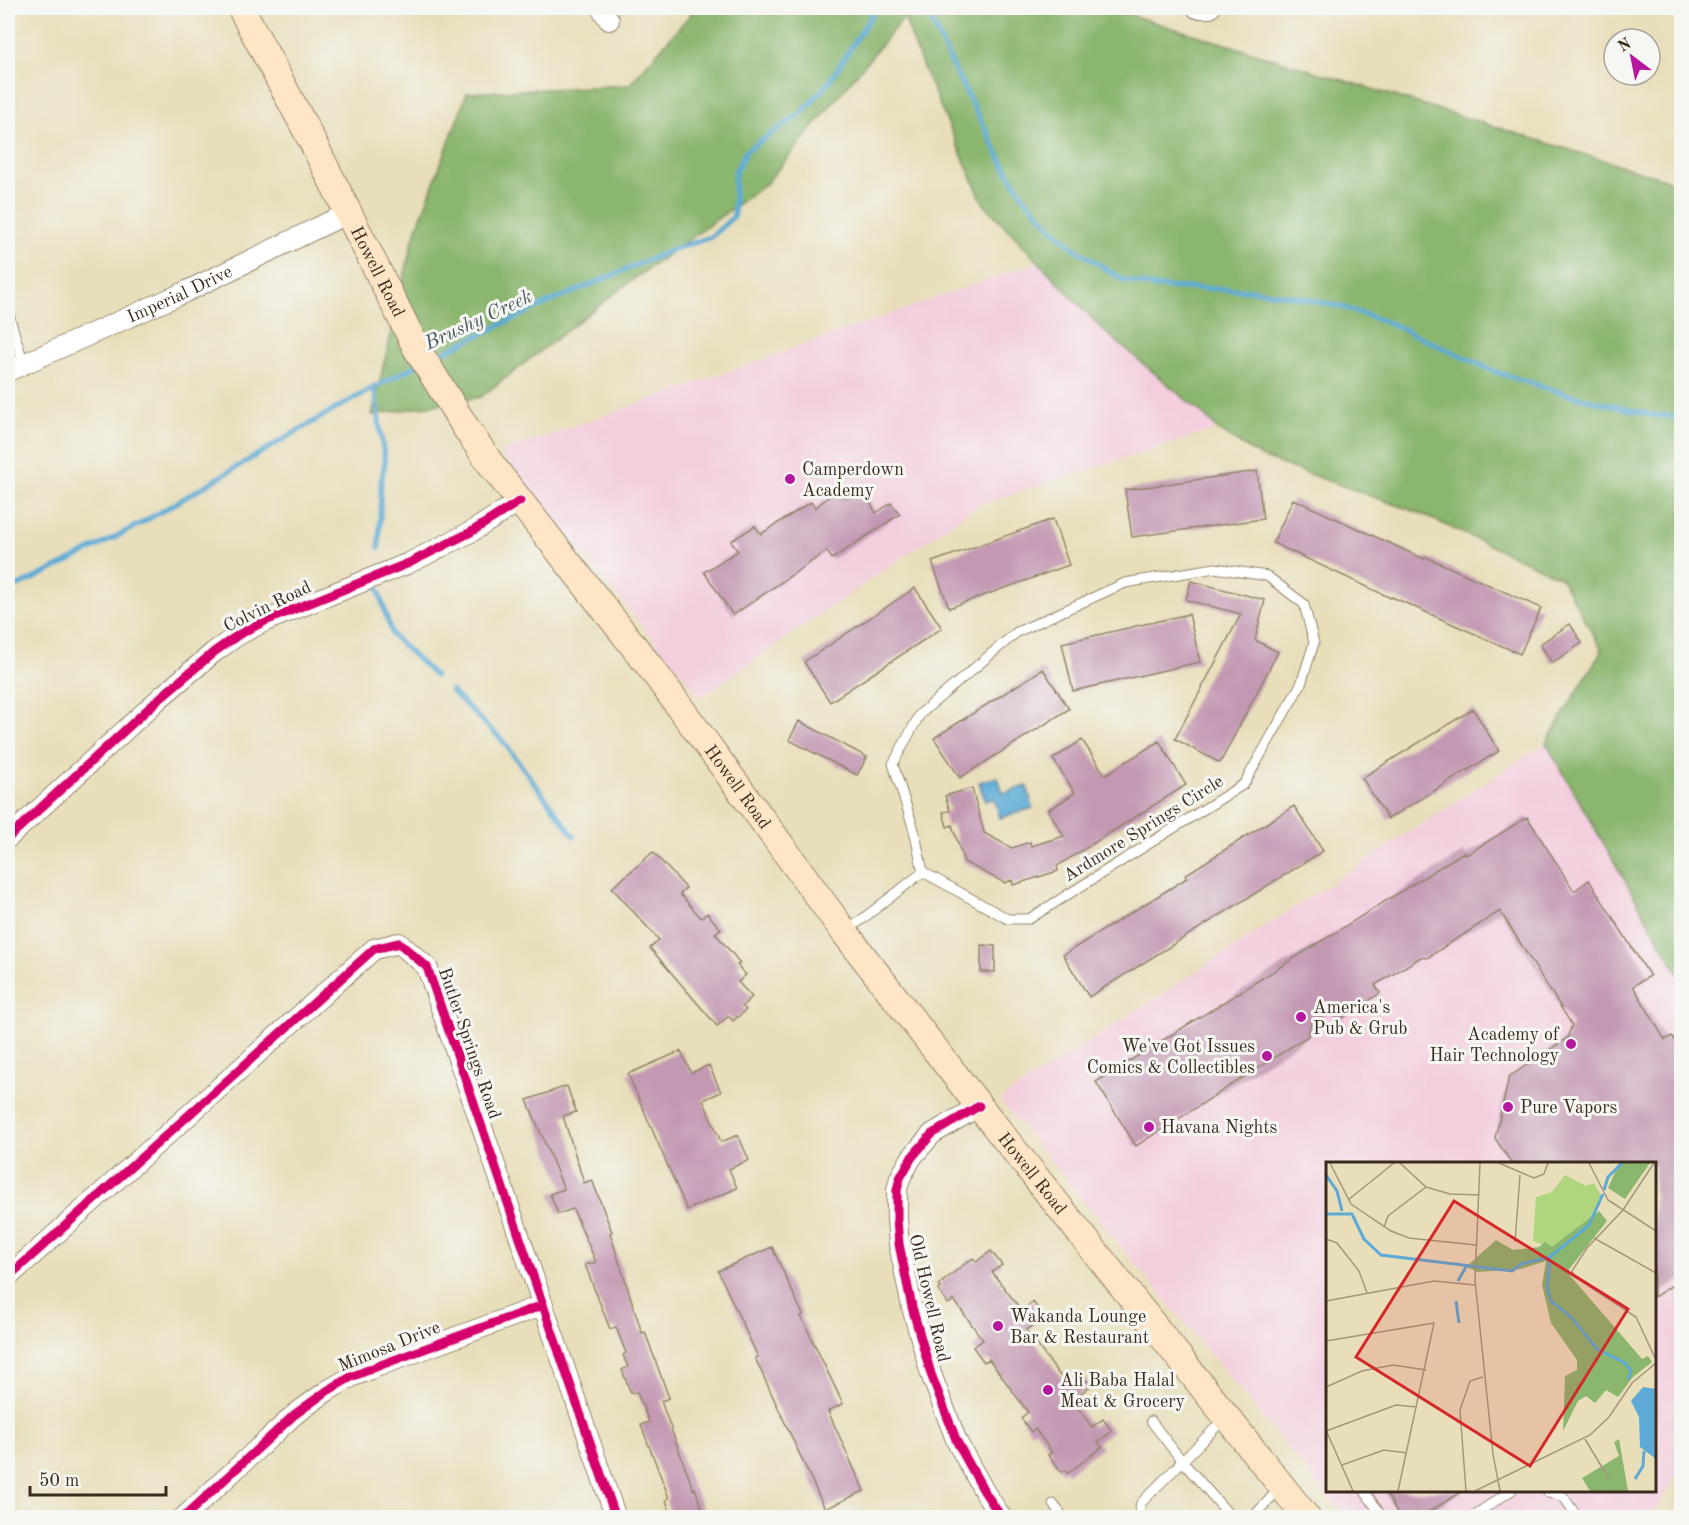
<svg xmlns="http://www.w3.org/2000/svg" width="1689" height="1525" font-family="'Old Standard TT',serif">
  <rect width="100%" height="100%" fill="#f6f6f2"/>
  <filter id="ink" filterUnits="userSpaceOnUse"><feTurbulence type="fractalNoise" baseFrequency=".0167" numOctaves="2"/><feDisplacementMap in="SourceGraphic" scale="12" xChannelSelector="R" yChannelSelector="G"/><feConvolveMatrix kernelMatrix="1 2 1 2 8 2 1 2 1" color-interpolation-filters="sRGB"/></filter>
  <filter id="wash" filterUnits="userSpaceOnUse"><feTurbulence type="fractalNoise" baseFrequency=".008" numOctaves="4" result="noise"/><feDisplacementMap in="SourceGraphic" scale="24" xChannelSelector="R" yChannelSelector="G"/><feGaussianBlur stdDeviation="1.35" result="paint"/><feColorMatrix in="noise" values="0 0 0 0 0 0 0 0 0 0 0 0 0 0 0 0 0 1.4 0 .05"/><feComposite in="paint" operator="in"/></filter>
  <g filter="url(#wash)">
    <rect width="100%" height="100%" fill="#e8deba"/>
    <!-- built -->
    <path fill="#f3cfde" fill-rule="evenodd" d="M1038 262 1104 331 1204 415 1217 429 978 505 701 697 499 453Z
      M1546 743 1681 978V1469L1651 1517H1345L1000 1100ZM1328 1164H1654V1490H1328Z"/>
    <!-- forest -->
    <path fill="#8bb66e" stroke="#637046" stroke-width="1.5" d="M696 8H1108L1681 184V978L1546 743 1602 650 1561 578 1419 513 1261 457 1217 429 1204 415 1104 331 983 203 922 65 904 17 766 184 623 287 481 397 372 415 413 239 467 93 629 85Z"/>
    <!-- water -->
    <path fill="#5caad5" stroke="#4c6a7a" stroke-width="1.5" d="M998 777 1003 793 1027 786 1033 808 1000 818 994 799 985 801 979 782Z"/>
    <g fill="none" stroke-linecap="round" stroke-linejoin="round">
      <!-- stream -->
      <path stroke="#5caad5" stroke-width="5" d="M928 8 931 20 953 67 1005 167 1024 197 1051 227 1074 248 1123 280 1155 287 1253 290 1296 297 1342 307 1387 322 1496 372 1566 394 1652 415 1682 417
        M431 358 536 308 674 249 711 237 734 216 735 172 746 151 802 113 829 82 876 8
        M374 386 385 463 381 482 379 548
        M378 588 392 635 435 676
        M8 591C54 569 100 546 145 521 236 469 324 412 417 365
        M451 691 502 740 574 836"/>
    </g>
    <g id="blocks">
      <!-- building -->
      <path fill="#c298b2" d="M1257 471 1263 519 1132 537 1125 490Z
        M831 495 868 499 876 513 891 503 900 514 832 559 827 551 733 615 704 572 738 551 731 541 755 526 761 534 811 502 815 508Z
        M1293 499 1424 559 1426 557 1541 608 1520 654 1392 597 1391 598 1273 543Z
        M1053 519 1069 565 949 608 932 562Z
        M1191 581 1265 600 1255 640 1278 652 1220 763 1175 739 1241 614 1186 600Z
        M915 588 942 628 830 702 804 662Z
        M1189 614 1200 662 1073 691 1062 643Z
        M1570 624 1582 643 1552 663 1540 644Z
        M1043 669 1069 709 960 778 934 738Z
        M1473 709 1499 751 1388 819 1362 778Z
        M799 721 867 757 857 775 789 740Z
        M1082 740 1105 775 1159 741 1186 785 1057 866 1058 871 1013 885 1012 880 1005 883 964 862 952 825 947 827 943 812 950 811 945 796 972 788 984 833 1012 848 1030 842 1031 846 1064 836 1048 810 1075 793 1053 759Z
        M1294 806 1323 851 1089 997 1063 955 1187 878 1185 875Z
        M1527 817 1574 891 1589 880 1650 976 1633 986 1665 1040 1672 1036 1682 1050V1085L1676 1089 1682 1098V1279L1654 1297V1164H1512L1495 1138 1509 1077 1567 1038 1572 1025 1500 911 1427 958 1421 957 1375 985 1380 993 1338 1021 1331 1010 1311 1023 1308 1036 1136 1146 1096 1082 1464 852 1466 855Z
        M653 852 686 888 680 894 701 918 707 913 721 929 715 933 740 963 737 965 746 975 738 982 752 997 742 1006 746 1010 733 1021 729 1016 717 1026 650 948 659 940 612 888Z
        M981 945 995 946V972H981Z
        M681 1051 691 1073 709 1065 721 1092 703 1100 721 1142 738 1135 749 1160 729 1169 737 1188 687 1210 628 1074Z
        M567 1086 576 1112 563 1116 584 1183 592 1180 612 1232 610 1233 642 1333 645 1332 669 1398 661 1401 693 1489 695 1488 705 1518H672L666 1500 669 1498 641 1425 649 1422 637 1392 631 1393 622 1370 628 1367 623 1355 626 1353 616 1327 610 1329 585 1265 596 1262 573 1209 558 1214 550 1194 564 1189 527 1100Z
        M772 1247 803 1315 801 1316 843 1404 828 1411 864 1491 825 1509 755 1358 758 1357 718 1271Z
        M991 1251 1002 1265 992 1272 1022 1311 1033 1302 1044 1317 1026 1330 1066 1384 1080 1373 1090 1386 1072 1400 1092 1427 1103 1419 1112 1431 1098 1442 1102 1447 1068 1473 1065 1470 1062 1472 1048 1455 1052 1452 1035 1429 1031 1432 1021 1418 1028 1412 989 1359 984 1362 973 1347 983 1340 954 1300 948 1304 938 1290 941 1288 939 1285 958 1269 973 1258 976 1262Z
        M1385 1491H1463L1419 1518H1400Z"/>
    </g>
  </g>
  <g filter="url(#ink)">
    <use href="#blocks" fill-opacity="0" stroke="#92846c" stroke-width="1.5"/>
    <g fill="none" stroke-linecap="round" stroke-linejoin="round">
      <defs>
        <path id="lane" d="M8 312 24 364
          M847 931 923 872 1008 919H1029L1244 784 1301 684 1314 643 1304 604 1267 576 1215 568 1125 583 1017 632 920 714 893 764 914 830 923 872
          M1151 1421 1182 1461 1232 1518
          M1364 1490 1383 1518
          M1547 1490 1549 1493 1563 1496 1578 1518
          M1053 1504 1064 1518
          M1138 1518 1141 1503 1225 1418
          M1252 1518 1279 1489
          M1470 1518 1512 1490"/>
        <g id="street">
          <path d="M601 8 609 20"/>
          <path d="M1197 8H1210"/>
          <path id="s1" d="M8 371 183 293 348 213"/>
          <path d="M8 838 161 697 214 652 238 635 265 621 409 563 471 532 520 501"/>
          <path d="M979 1106 932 1134 912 1157 900 1178 897 1190V1220L899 1244 912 1307 931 1374 957 1442 984 1491 1002 1518"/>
          <path d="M8 1277 374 949 399 943 427 967 616 1518"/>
          <path d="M183 1518 294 1415 327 1391 351 1377 378 1366 543 1305"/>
        </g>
        <g id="secondary">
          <path id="s2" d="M241 8 311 139 417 349 466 428 490 463 654 672 845 933 979 1106 1307 1518"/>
        </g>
      </defs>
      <!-- lane casing -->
      <use href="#lane" stroke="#92846c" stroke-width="11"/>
      <!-- street casing -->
      <use href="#street" stroke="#92846c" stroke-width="22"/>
      <!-- secondary casing -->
      <use href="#secondary" stroke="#92846c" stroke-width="29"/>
      <!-- lane -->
      <use href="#lane" stroke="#fff" stroke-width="9"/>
      <!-- street -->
      <use href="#street" stroke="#fff" stroke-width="20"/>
      <!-- secondary -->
      <use href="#secondary" stroke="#fde5c5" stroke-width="27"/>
      <defs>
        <path id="cycleway" d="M8 838 161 697 214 652 238 635 265 621 409 563 471 532 520 501
          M979 1106 932 1134 912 1157 900 1178 897 1190V1220L899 1244 912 1307 931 1374 957 1442 984 1491 1002 1518
          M8 1277 374 949 399 943 427 967 616 1518
          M183 1518 294 1415 327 1391 351 1377 378 1366 543 1305"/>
      </defs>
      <!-- cycleway casing -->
      <use href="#cycleway" stroke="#f6f6f2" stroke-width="13"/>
      <!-- cycleway -->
      <use href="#cycleway" stroke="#d6006c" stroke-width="9"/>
    </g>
  </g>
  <!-- markers -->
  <g fill="#b5179e" stroke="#f6f6f2" stroke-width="2">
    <circle cx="790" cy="479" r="6"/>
    <circle cx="1301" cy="1017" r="6"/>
    <circle cx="1571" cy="1044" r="6"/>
    <circle cx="1267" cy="1056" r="6"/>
    <circle cx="1508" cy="1107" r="6"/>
    <circle cx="1149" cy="1127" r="6"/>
    <circle cx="998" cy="1326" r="6"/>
    <circle cx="1048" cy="1390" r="6"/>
  </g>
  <g text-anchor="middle" stroke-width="6" stroke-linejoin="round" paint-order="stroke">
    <!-- street labels -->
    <g font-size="18" fill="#3b2a1e" stroke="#f6f6f2">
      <text dy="6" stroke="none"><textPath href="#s2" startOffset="297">Howell Road</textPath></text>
      <text dy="6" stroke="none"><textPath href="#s1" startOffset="188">Imperial Drive</textPath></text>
      <text transform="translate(267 606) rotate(-26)" y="6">Colvin Road</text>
      <text dy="6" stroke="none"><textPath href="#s2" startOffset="927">Howell Road</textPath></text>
      <text transform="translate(1143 828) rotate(-32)" y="6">Ardmore Springs Circle</text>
      <text transform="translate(470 1043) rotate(71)" y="6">Butler Springs Road</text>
      <text dy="6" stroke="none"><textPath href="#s2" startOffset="1413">Howell Road</textPath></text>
      <text transform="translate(930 1298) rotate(77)" y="6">Old Howell Road</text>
      <text transform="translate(389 1346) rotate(-22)" y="6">Mimosa Drive</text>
    </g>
    <!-- poi labels -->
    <g font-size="18" fill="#3b2a1e" stroke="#f6f6f2" text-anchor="start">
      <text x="802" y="475">Camperdown<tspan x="802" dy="21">Academy</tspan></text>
      <text x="1313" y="1013">America's<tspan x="1313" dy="21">Pub &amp; Grub</tspan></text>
      <text x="1559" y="1040" text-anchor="end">Academy of<tspan x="1559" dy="21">Hair Technology</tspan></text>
      <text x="1255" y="1052" text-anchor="end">We've Got Issues<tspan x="1255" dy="21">Comics &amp; Collectibles</tspan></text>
      <text x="1520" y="1113">Pure Vapors</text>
      <text x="1161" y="1133">Havana Nights</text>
      <text x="1010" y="1322">Wakanda Lounge<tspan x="1010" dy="21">Bar &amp; Restaurant</tspan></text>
      <text x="1060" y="1386">Ali Baba Halal<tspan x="1060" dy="21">Meat &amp; Grocery</tspan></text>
    </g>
    <!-- water labels -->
    <g font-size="20" font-style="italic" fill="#47575e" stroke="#f6f6f2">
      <text transform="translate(478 319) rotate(-25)" y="7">Brushy Creek</text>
    </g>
  </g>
  <!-- overview -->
  <g transform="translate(1326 1162)">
    <rect width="330" height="330" fill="#e8deba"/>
    <path d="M239 13 260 24 268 21 276 35 268 55 231 88 207 79 210 35 226 30Z" fill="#afd57f"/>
    <path d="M293 1H324L299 37 282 26ZM273 49 281 59 241 110 316 197 322 194 326 200 307 215 292 235 280 228 269 241 260 234 252 239 237 269 239 214 251 208V198L225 161 216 123 220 99 195 107 152 110 140 105 170 78 187 88 213 85 219 80 226 85ZM293 277 302 329H264L256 316 293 294 288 280Z" fill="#8bb66e"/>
    <path d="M317 225 330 227V297L314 285 313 255 305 239Z" fill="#5caad5"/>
    <path fill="none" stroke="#5caad5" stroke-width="3" d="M0 13 11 29 16 49M278 28 282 15 296 1M0 52H26L38 77 55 93 186 109 195 102 224 95 263 63 277 32M224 96 221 125 225 139 246 156 271 187 299 201 305 209 302 217M132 119 141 103M130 139 133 161M309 317 317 304 318 289"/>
    <path fill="none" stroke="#a3967c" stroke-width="1.5" d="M4 1 25 42 65 69 83 76 150 83M74 1 100 25 124 32 153 33M154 1 149 118 167 292 174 329M173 1 208 16 218 12 222 1M263 1 282 38 330 69M328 1 297 48 261 86 246 109 249 115 310 155 330 198M22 38 68 1M58 65 62 54 100 25M268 76 330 111M0 77 11 81 33 109 41 131M189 80 194 13M0 139 108 119 149 123M0 179 108 161 72 329M0 225 36 209 67 203 100 208M0 268 27 329M0 269 70 243 91 245M259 277 283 317M16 303 58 288 81 291M140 329 134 248 144 219 157 215M149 329 264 273 283 255 306 221 330 201"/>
    <path fill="#d62828" fill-opacity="0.15" stroke="#d62828" stroke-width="3" d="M128 39 302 147 204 304 30 195Z"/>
    <rect width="330" height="330" fill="none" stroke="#3b2a1e" stroke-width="3"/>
  </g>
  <!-- margin -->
  <rect width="1689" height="1525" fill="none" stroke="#f6f6f2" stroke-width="30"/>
  <!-- north arrow -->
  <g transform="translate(1632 57) rotate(328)"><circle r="28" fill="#f6f6f2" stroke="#aba49d" stroke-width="1.5"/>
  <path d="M0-4.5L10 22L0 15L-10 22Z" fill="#b5179e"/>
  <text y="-9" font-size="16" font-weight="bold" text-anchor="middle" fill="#3b2a1e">N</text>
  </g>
  <!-- scale -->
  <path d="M30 1486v9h136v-9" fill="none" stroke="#3b2a1e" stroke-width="3"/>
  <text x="39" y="1486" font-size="18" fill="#3b2a1e" stroke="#f6f6f2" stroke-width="4.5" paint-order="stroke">50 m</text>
</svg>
